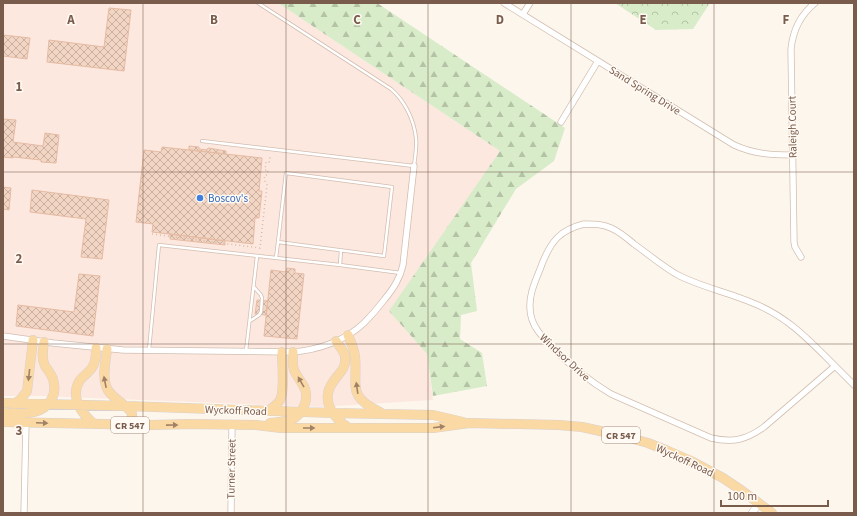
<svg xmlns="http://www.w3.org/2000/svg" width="857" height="516" font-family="'Source Sans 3',sans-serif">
  <defs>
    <pattern id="forest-firs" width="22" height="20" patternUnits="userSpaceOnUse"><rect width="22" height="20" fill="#d8ecc9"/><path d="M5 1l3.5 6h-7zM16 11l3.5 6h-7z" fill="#b4c2a5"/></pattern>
    <pattern id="park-crowns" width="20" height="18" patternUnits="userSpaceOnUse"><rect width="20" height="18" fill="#d8ecc9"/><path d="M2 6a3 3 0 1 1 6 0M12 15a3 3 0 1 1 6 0" fill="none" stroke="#b4c2a5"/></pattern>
    <pattern id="building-cross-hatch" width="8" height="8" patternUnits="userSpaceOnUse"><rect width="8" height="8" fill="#f3d5c3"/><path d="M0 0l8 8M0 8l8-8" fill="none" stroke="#cab0a1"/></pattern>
  </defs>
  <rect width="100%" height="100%" fill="#fdf6ec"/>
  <!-- commercial -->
  <path fill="#fde8e0" d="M3 3H278L500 151 390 311 427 354 433 400 321 407 40 396H3Z"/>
  <!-- forest -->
  <path fill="url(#forest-firs)" d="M278 3H377L565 128 554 161 516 189 471 263 477 311 461 315 460 339 482 353 487 386 433 396 427 354 389 311 500 151Z"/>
  <!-- park -->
  <path fill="url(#park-crowns)" d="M615 3H710L693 29 656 30Z"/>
  <!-- building -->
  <path fill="url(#building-cross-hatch)" stroke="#e6bba3" d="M109 8 131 10 124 71 47 62 49 40 104 47Z
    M3 35 30 38 27 59 3 56Z
    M3 119 16 120 13 142 43 146 45 133 59 135 56 163 41 162V160L13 157V158L3 157Z
    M189 146 199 147V149L207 150 208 148 226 151V154L189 150Z
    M162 147 262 158 259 191H262L259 218H255L253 244 152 232 153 224 136 222 144 150 161 152Z
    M3 187 11 188 9 210 3 209Z
    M32 190 109 200 102 259 81 257 86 219 30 212Z
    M170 234 225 241V245L170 239Z
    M287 268 295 269V273L304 274 297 339 264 336 271 270 286 272Z
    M79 274 100 276 93 336 16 326 18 305 74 312Z
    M257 300 268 301 266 315 255 314Z"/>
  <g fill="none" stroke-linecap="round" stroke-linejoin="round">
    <defs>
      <path id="service" d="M202 141 414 166C415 157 417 148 416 138 414 120 405 101 391 89L258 3
        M276 258 278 242 286 173 392 187 384 256 278 242
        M340 265 341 250
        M250 321 259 315 261 312 262 298 261 295 254 287
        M149 350 159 245 340 265 401 273
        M246 351 257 256"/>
      <path id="minor" d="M504 3 734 145C754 154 771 155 793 155
        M523 14 530 3
        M561 122 598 61
        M584 224C594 224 603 224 611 228 620 232 627 238 634 244 648 254 661 265 676 274 700 287 728 292 753 303 788 317 809 340 835 366L764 427C746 440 733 443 711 438L611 394C591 382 573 368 556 351 550 345 543 338 538 331 533 324 530 316 530 308 529 292 537 278 542 264 551 241 560 230 584 224Z
        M801 257 795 247 794 242 791 49C793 30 800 15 815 3
        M3 336 53 343 123 350 293 352C318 350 345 341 364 323 371 316 378 308 384 300 393 289 400 279 403 265L414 166
        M835 366 854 385
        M24 513 26 422
        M231 513 232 425"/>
      <path id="tertiary" d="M752 513 759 503"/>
      <path id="primary" d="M348 335C351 342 354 349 355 356 358 386 346 396 380 412
        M336 341C339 346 345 352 345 357 347 368 338 374 333 382 320 400 333 418 349 428
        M107 349C106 360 102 374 106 386 111 403 147 410 125 425
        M3 403 126 406 333 413 433 415 463 422
        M14 404 21 399 27 391 33 340
        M268 411C272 408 277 405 280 400 285 391 282 364 282 352
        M3 413C20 413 41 417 51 400 55 394 55 386 53 379 51 374 48 370 45 366 41 358 43 350 44 342
        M3 422 150 425 190 424 256 425 281 428H433L469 423 559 425 582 427 623 436 648 443 668 451 691 461 723 478 741 490 772 513
        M270 423C276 422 284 422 291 420 302 415 309 401 305 389 302 382 297 377 294 370 292 364 293 357 293 352
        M94 424C82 414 69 397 80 380 84 375 90 372 93 366 96 361 96 354 96 348"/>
    </defs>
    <!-- service casing -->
    <use href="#service" stroke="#d1beb0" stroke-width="4"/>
    <!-- minor casing -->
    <use href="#minor" stroke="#d1beb0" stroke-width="7"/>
    <!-- tertiary casing -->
    <use href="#tertiary" stroke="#d1beb0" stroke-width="8"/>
    <!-- primary casing -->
    <use href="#primary" stroke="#dad1cd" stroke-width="10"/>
    <!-- path -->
    <path stroke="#d9b8a5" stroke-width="1.5" stroke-dasharray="1 3" stroke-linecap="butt" d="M216 153 217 150
      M152 234 260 248 267 185 264 179 265 175H267L268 170H265L266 162H269L270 157"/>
    <!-- service -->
    <use href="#service" stroke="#fff" stroke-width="2.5"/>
    <!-- minor -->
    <use href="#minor" stroke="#fff" stroke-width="5.5"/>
    <!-- tertiary -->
    <use href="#tertiary" stroke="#fff" stroke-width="7"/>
    <!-- primary -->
    <use href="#primary" stroke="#fbd9a5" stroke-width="9"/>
  </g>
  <!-- one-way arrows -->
  <defs><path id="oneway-solid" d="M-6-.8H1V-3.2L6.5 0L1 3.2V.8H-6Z"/></defs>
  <g fill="#a18267">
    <use href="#oneway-solid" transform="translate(29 375) rotate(96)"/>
    <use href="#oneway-solid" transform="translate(105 382) rotate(-101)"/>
    <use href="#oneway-solid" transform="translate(301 382) rotate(-120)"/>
    <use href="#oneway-solid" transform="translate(357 388) rotate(-98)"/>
    <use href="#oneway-solid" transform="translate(42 423) rotate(2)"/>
    <use href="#oneway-solid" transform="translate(172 425) rotate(-1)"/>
    <use href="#oneway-solid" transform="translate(439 427) rotate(-7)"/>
    <use href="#oneway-solid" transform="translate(309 428)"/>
  </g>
  <!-- grid -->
  <path fill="none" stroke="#7a5c4d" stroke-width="1" stroke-opacity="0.55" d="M143 3V513M286 3V513M428 3V513M571 3V513M714 3V513M3 172H854M3 344H854"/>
  <!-- markers -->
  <circle fill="#3f7fe0" stroke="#fffaf3" stroke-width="1.5" cx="200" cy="198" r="4"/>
  <g text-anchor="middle" stroke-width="3" stroke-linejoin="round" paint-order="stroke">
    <!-- shield labels -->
    <g fill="#fffaf3" stroke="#a28b7f" stroke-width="1">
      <rect x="111" y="417" width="38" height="16" rx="3"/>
      <rect x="602" y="427" width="38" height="16" rx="3"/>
    </g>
    <g font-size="10" font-weight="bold" fill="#7a5c4d">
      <text x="130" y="429">CR 547</text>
      <text x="621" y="439">CR 547</text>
    </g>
    <!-- street labels -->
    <g font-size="11" fill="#7a5c4d" stroke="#fffaf3">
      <text transform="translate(645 90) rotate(32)" y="4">Sand Spring Drive</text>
      <text transform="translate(792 127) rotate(-91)" y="4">Raleigh Court</text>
      <text transform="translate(565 357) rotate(43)" y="4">Windsor Drive</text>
      <text transform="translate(236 410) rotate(2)" y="4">Wyckoff Road</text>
      <text transform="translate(685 460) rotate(25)" y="4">Wyckoff Road</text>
      <text transform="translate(231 469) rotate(-89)" y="4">Turner Street</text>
    </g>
    <!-- shop labels -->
    <g font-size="11" fill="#366cbe" stroke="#fffaf3" text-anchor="start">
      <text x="208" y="202">Boscov's</text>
    </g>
  </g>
  <g font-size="13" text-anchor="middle" font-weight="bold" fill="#7a5c4d" stroke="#fffaf3" stroke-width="3" stroke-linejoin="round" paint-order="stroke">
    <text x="71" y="24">A</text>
    <text x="214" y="24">B</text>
    <text x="357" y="24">C</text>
    <text x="500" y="24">D</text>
    <text x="643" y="24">E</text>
    <text x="786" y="24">F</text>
    <text x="19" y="91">1</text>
    <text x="19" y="263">2</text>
    <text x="19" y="435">3</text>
  </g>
  <!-- border -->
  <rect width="857" height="516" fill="none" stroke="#7a5c4d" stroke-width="8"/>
  <!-- scale -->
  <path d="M721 500v6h107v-6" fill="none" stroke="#7a5c4d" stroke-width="2"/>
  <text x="727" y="500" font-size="12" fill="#7a5c4d" stroke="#fffaf3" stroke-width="3" paint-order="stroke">100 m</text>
</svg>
